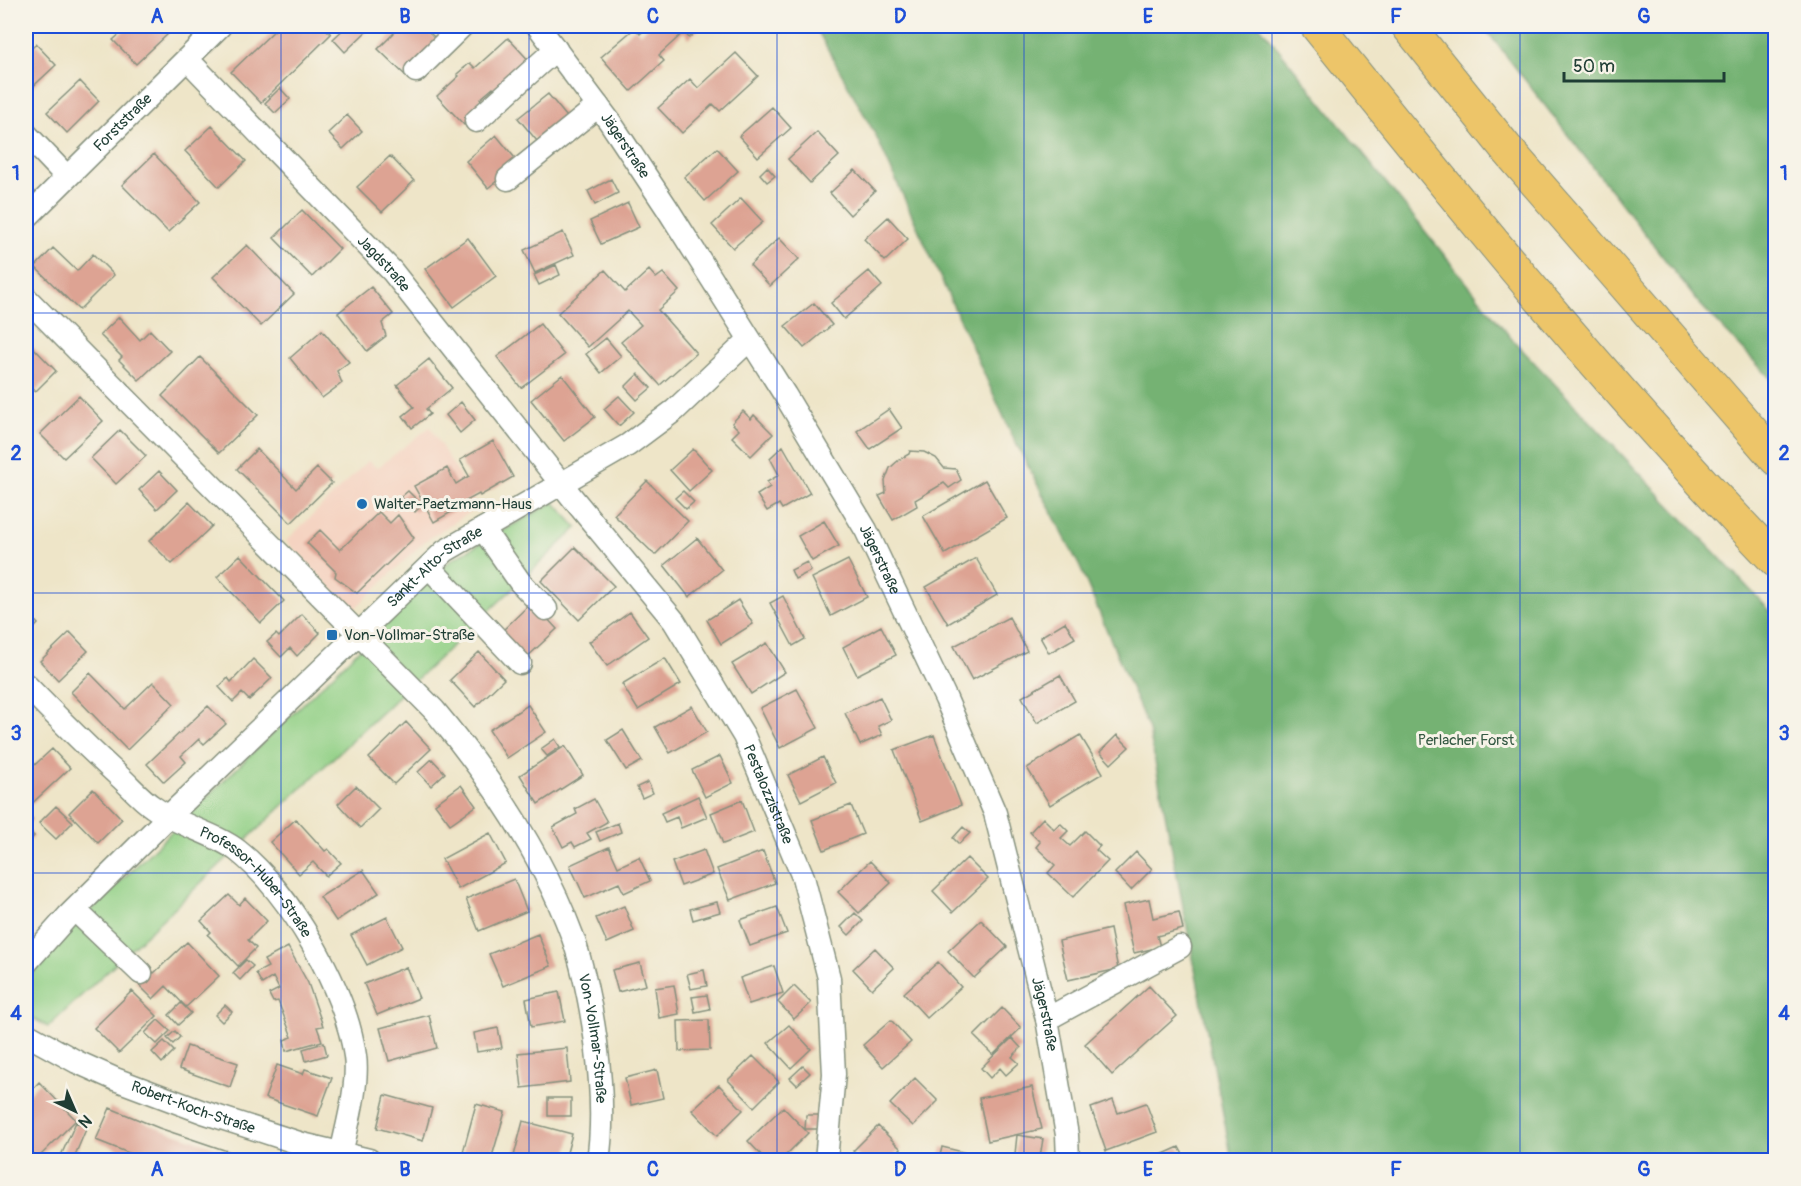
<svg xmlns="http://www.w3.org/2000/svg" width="1801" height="1186" font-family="Pangolin,sans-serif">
  <rect width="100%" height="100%" fill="#f7f3e8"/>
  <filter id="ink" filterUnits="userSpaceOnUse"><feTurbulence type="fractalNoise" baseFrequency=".0167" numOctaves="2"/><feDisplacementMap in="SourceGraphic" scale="12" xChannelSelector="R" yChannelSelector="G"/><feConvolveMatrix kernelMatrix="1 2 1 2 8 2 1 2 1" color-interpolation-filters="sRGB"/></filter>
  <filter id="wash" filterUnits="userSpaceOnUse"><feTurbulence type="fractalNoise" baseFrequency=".008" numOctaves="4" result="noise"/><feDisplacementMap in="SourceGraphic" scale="24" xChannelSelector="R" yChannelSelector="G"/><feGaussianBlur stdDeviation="1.35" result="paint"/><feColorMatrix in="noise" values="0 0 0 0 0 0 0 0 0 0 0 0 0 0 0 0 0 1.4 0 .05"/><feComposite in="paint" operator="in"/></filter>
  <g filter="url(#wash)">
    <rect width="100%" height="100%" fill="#eee5c8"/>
    <!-- built -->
    <path fill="#f5d3c1" d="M430 427 478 507 425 541 353 610 286 541 368 461 377 468Z"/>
    <!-- green -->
    <path fill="#92d086" stroke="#58865d" stroke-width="1.5" d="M554 502 577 528 48 1027 26 1014V981L54 946 451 560Z"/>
    <!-- forest -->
    <path fill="#75b273" stroke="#4a7854" stroke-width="1.5" d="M815 26H1260L1511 338 1775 616V1160H1232L1149 730 1080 567 1012 435 875 134Z
      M1483 26H1775V383L1698 302Z"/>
    <g id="blocks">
      <!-- building -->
      <path fill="#dda393" d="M129 26H171L166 30 169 33 136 64 113 40Z
        M279 26H323L331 34 261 103 231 72Z
        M347 26H372L345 52 333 39Z
        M401 26H423L439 42 406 76 378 49Z
        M649 26H702L689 38 684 32 659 55 664 61 631 91 601 57 635 28 640 34Z
        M508 38 534 66 501 96 493 88 480 99 485 105 464 125 437 96 459 76 457 74 470 63 475 68Z
        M36 44 56 65 26 93V54Z
        M736 53 758 76 720 111 713 104 682 133 658 108 690 79 698 88Z
        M80 81 99 101 67 133 47 112Z
        M280 88 290 99 275 113 265 103Z
        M548 94 571 122 542 147 518 118Z
        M772 107 791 128 758 157 739 136Z
        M347 115 362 131 343 149 328 133Z
        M212 126 246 161 219 187 185 151Z
        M817 132 839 156 810 183 788 159Z
        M496 135 519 163 488 188 466 161Z
        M717 148 738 171 705 201 684 177Z
        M154 154 200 202 168 232 122 185Z
        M390 156 414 181 382 212 357 187Z
        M767 167 775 176 767 182 760 174Z
        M855 170 875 191 850 215 830 193Z
        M611 179 618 193 595 205 588 191Z
        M741 198 763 222 733 248 712 225Z
        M628 203 639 227 601 244 590 221Z
        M302 210 340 249 312 277 274 238Z
        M888 217 908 239 885 261 864 239Z
        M563 232 574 255 535 273 524 250Z
        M468 238 496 276 454 307 425 269Z
        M779 238 799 259 770 286 750 265Z
        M247 245 294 294 261 326 213 277Z
        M53 248 77 271 93 254 114 275 79 310 35 267Z
        M556 265 560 275 539 285 534 275Z
        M605 270 625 292 649 270 656 278 663 273 679 291 658 310 696 353 660 385 621 342 641 325 628 311 588 347 558 313Z
        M869 271 882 286 844 319 831 303Z
        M371 287 393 314 382 323 386 336 367 351 338 313Z
        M814 303 832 325 804 348 785 326Z
        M119 317 140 340 150 330 170 351 139 380 119 360 122 357 100 335Z
        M540 324 564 355 521 388 497 357Z
        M322 330 349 362 337 371 342 383 322 398 290 358Z
        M606 338 621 356 601 373 586 354Z
        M26 340 56 371 35 392 26 382Z
        M200 357 258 415 219 453 162 396Z
        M429 359 452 388 426 409 430 414 412 428 403 416 414 407 397 385Z
        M638 374 651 388 637 400 625 387Z
        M562 375 595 417 564 441 531 400Z
        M79 396 103 421 64 458 40 434Z
        M619 396 634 412 619 426 604 409Z
        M461 402 475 420 460 433 446 415Z
        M889 409 902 428 870 449 857 431Z
        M743 411 751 419 754 415 773 434 751 456 732 437 739 430 732 423Z
        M120 430 146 456 116 484 91 458Z
        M493 441 513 477 480 496 479 494 466 501 467 503 434 522 414 486 447 468 456 484 469 476 460 460Z
        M783 446 810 493 782 509 779 504 767 511 757 495 770 487 767 482 779 475 770 458Z
        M257 449 296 489 317 468 332 483 291 523 237 469Z
        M693 449 712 470 689 491 670 470Z
        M910 451 924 452 936 458 944 468 956 469 961 480 949 488 944 483 915 500 917 506 893 520 879 496 886 493 885 481 890 468 900 459 909 454Z
        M159 471 177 490 157 509 139 490Z
        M985 480 1007 518 945 554 923 516Z
        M647 481 688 521 655 555 614 515Z
        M408 491 422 505 415 512 401 497Z
        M683 491 694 502 686 509 675 498Z
        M189 502 212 526 172 564 149 541Z
        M379 512 390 523 398 515 414 538 357 593 335 577 336 572 307 543 320 530 340 550Z
        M824 521 839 546 812 561 798 536Z
        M697 538 722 570 689 597 664 565Z
        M575 547 614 586 579 620 541 581Z
        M240 555 284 601 261 623 217 577Z
        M976 558 997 595 948 624 926 587Z
        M848 560 867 597 831 616 812 578Z
        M807 562 811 571 795 579 791 570Z
        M783 596 805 639 793 646 770 603Z
        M738 600 753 624 721 644 707 620Z
        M532 602 557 629 523 661 499 634Z
        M26 611 38 624 26 636Z
        M630 612 648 637 607 666 589 642Z
        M302 614 320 633 297 656 290 648 281 657 267 642 276 634 279 637Z
        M1009 617 1027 651 972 680 954 646Z
        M1065 622 1075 638 1049 653 1040 637Z
        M881 626 896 655 857 675 843 647Z
        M70 632 88 651 58 680 40 661Z
        M767 643 785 672 751 694 732 664Z
        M479 652 504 679 475 707 450 680Z
        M665 658 681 684 638 710 622 684Z
        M253 659 272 678 249 700 242 693 233 702 219 687 228 678 231 682Z
        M90 673 125 709 153 682 174 704 127 750 71 692Z
        M1060 675 1075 701 1037 723 1022 697Z
        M797 689 818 728 780 748 760 708Z
        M880 697 891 720 878 726 882 735 860 745 845 713Z
        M528 705 546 732 507 758 489 730Z
        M208 706 226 724 204 744 199 739 181 756 186 762 164 782 147 764Z
        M692 706 707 732 670 753 655 727Z
        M406 722 431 749 394 784 369 758Z
        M623 730 642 761 626 770 607 740Z
        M934 735 961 805 922 821 894 750Z
        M1080 735 1103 773 1050 805 1027 768Z
        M1117 735 1129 747 1111 764 1100 752Z
        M555 739 560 747 547 756 541 749Z
        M565 746 583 775 538 804 520 775Z
        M52 749 70 768 26 809V768L28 771Z
        M720 756 733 783 705 797 692 770Z
        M823 757 836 783 801 801 788 775Z
        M432 759 445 773 431 786 418 772Z
        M648 782 653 793 642 798 637 787Z
        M461 785 476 806 450 824 435 804Z
        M356 786 379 809 360 828 338 804Z
        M93 789 122 819 98 843 69 813Z
        M698 796 707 817 681 828 677 817 665 822 661 813Z
        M594 799 607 822 587 833 591 839 575 847 572 842 563 847 553 827 577 814 575 809Z
        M742 800 754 832 723 844 711 813Z
        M851 805 863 834 824 850 812 820Z
        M56 806 73 822 56 839 39 823Z
        M26 812 32 820 26 826Z
        M1043 818 1054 829 1060 823 1068 831 1061 838 1070 846 1085 831 1100 846 1096 850 1108 861 1073 897 1048 873 1055 865 1036 847 1040 842 1030 832Z
        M296 819 325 851 328 849 341 863 326 876 313 862 299 874 270 842Z
        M618 823 621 832 600 841 596 832Z
        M963 827 970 833 959 844 953 838Z
        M26 828 34 836 26 844Z
        M490 833 506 863 458 889 442 859Z
        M609 847 618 867 639 857 650 881 624 893 619 883 585 898 570 865Z
        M704 850 713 874 681 886 672 862Z
        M763 851 775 883 730 900 717 869Z
        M1136 852 1152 869 1131 890 1115 873Z
        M967 858 988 879 953 912 933 891Z
        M870 861 891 883 859 913 838 892Z
        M363 870 379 893 336 921 320 897Z
        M514 879 527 911 479 931 466 899Z
        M229 895 239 905 245 898 267 921 248 940 256 948 238 966 208 935 211 932 201 921Z
        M1149 899 1153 918 1179 912 1183 929 1157 936 1160 947 1134 953 1123 905Z
        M717 902 720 912 693 920 690 909Z
        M624 906 634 931 607 943 596 918Z
        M777 907 787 933 750 946 740 920Z
        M855 913 863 921 849 935 841 927Z
        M387 917 402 947 367 965 351 935Z
        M981 920 1007 947 974 978 948 951Z
        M1110 929 1118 969 1068 980 1059 941Z
        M538 934 551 966 503 986 489 954Z
        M187 942 219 976 186 1007 166 986 153 999 135 981 149 968 154 973Z
        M288 947 308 983 323 1026 317 1027 322 1041 286 1051 284 1040 292 1037 278 1001 273 1002 269 994 279 989 273 977 262 984 256 973 268 967 264 960Z
        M875 948 894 968 872 989 853 969Z
        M246 960 253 966 240 980 233 973Z
        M938 962 961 987 927 1018 904 993Z
        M640 963 646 985 618 992 612 970Z
        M774 966 783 993 749 1004 740 978Z
        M406 967 419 998 377 1015 364 984Z
        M704 970 707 986 691 989 687 974Z
        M674 985 679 1014 659 1018 655 988Z
        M794 986 811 1003 794 1019 778 1002Z
        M1149 986 1177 1016 1112 1075 1085 1044Z
        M132 991 157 1016 119 1053 94 1028Z
        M559 992 565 1021 531 1027 526 999Z
        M707 995 710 1009 695 1012 692 997Z
        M181 1003 191 1013 178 1025 169 1015Z
        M225 1005 232 1012 222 1022 215 1015Z
        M1002 1008 1021 1028 993 1055 974 1036Z
        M429 1015 437 1048 389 1061 380 1028Z
        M158 1020 170 1031 157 1044 145 1033Z
        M709 1020 710 1050 679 1051 678 1021Z
        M891 1020 911 1042 883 1067 863 1045Z
        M789 1025 811 1049 791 1068 768 1043Z
        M498 1028 502 1048 477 1052 474 1033Z
        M175 1031 180 1037 173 1044 167 1038Z
        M1012 1038 1021 1048 1012 1057 1019 1063 1006 1075 1000 1068 990 1078 981 1068Z
        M164 1041 174 1051 162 1063 152 1052Z
        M324 1043 327 1055 306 1061 303 1049Z
        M187 1046 238 1063 230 1087 179 1069Z
        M567 1048 570 1082 522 1088 518 1053Z
        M753 1056 779 1082 754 1107 728 1080Z
        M277 1065 303 1074 305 1069 332 1078 318 1116 265 1098Z
        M803 1066 810 1073 797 1085 790 1078Z
        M657 1070 663 1098 631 1105 625 1078Z
        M915 1078 938 1101 913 1126 890 1104Z
        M39 1082 76 1120 38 1158 26 1145V1096Z
        M719 1085 743 1110 717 1136 692 1110Z
        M1032 1087 1042 1129 988 1141 979 1098Z
        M385 1095 432 1108 423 1141 377 1128Z
        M548 1098H571V1116H548Z
        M1113 1100 1118 1113 1146 1103 1157 1132 1106 1151 1091 1108Z
        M476 1104 505 1112 491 1160 463 1152Z
        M783 1107 808 1133 781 1160H766L748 1141Z
        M110 1108 159 1128 254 1160H146L96 1140Z
        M806 1115H819L818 1129H805Z
        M523 1121 572 1134 565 1160H513Z
        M76 1122 87 1127 73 1160H59Z
        M878 1126 901 1149 889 1160H862L853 1151Z
        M1017 1135 1043 1139 1040 1157 1015 1154Z
        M942 1147 971 1154 969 1160H939Z
        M1179 1147 1186 1160H1150Z"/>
    </g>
  </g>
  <g filter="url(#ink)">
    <use href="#blocks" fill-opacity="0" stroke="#86917e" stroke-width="1.5"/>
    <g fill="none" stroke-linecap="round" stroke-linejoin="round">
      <defs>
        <g id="minor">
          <path id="s1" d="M538 26 610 122 667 208 785 395 866 530 946 699 995 813 1047 1019 1067 1135 1068 1160"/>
          <path id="s2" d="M187 59 392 271 575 501 674 621 744 736 803 877 829 978 834 1074 826 1160"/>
          <path d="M416 71 462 26"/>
          <path d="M476 121 556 49"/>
          <path d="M26 134 67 177"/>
          <path d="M508 179 598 106"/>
          <path id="s3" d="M26 218 220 26"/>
          <path id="s4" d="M26 298 434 710C490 777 541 852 572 935 584 969 591 1007 596 1042 601 1081 604 1122 598 1160"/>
          <path d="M483 529 520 582 546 609"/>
          <path d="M429 567 520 663"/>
          <path id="s5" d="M26 685C56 716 87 747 120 777 131 787 141 799 153 807 179 826 215 833 238 851 290 892 346 990 355 1056 359 1084 347 1126 341 1154"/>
          <path d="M75 910 141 973"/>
          <path id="s6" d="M26 963 68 916 169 816 445 551 628 445 675 410 749 340"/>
          <path d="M1047 1019 1180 947"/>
          <path id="s7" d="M26 1034 77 1062 115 1079 203 1112 302 1144 369 1160"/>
        </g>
        <path id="highway" d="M1317 26C1464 209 1612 391 1776 561
          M1408 26 1506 148 1776 459"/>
      </defs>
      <!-- minor casing -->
      <use href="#minor" stroke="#86917e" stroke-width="25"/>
      <!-- highway casing -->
      <use href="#highway" stroke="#86917e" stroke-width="35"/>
      <!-- minor -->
      <use href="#minor" stroke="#fff" stroke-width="22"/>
      <!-- highway -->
      <use href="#highway" stroke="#edc569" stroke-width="33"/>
    </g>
  </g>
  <!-- grid -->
  <path fill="none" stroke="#1d4ed8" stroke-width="1.5" stroke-opacity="0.55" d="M281 26V1160M529 26V1160M777 26V1160M1024 26V1160M1272 26V1160M1520 26V1160M26 313H1776M26 593H1776M26 873H1776"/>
  <!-- markers -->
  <g fill="#1f6fb2" stroke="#f7f3e8" stroke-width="2">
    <circle cx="362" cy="504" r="6"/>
    <rect x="326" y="629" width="12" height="12" rx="3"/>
  </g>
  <g text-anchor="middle" stroke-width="6" stroke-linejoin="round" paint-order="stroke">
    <!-- street labels -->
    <g font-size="15" fill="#1f3d34" stroke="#f7f3e8">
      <text dy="5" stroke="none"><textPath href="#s3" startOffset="136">Forststraße</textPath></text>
      <text dy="5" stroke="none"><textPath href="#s1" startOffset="148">Jägerstraße</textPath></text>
      <text dy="5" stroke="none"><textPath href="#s2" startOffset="284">Jagdstraße</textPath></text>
      <text dy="5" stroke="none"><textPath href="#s1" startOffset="634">Jägerstraße</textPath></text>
      <text dy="5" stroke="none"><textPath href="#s6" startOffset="570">Sankt-Alto-Straße</textPath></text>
      <text dy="5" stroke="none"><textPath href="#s2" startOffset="942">Pestalozzistraße</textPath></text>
      <text dy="5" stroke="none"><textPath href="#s5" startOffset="306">Professor-Huber-Straße</textPath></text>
      <text dy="5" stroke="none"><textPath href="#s1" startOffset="1120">Jägerstraße</textPath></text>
      <text dy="5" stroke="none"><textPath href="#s4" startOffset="951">Von-Vollmar-Straße</textPath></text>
      <text dy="5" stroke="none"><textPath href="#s7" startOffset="183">Robert-Koch-Straße</textPath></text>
    </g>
    <!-- poi labels -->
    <g font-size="15" fill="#1f3d34" stroke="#f7f3e8" text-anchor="start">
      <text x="374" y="509">Walter-Paetzmann-Haus</text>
      <text x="344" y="640">Von-Vollmar-Straße</text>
    </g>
    <!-- park labels -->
    <g font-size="15" fill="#365a44" stroke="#f7f3e8">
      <text x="1466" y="745">Perlacher Forst</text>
    </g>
  </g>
  <!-- margin -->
  <rect width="1801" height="1186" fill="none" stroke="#f7f3e8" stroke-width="66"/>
  <!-- north arrow -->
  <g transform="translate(75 1111) rotate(136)" stroke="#f7f3e8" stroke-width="4.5" paint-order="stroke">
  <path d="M0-4.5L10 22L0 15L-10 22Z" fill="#1f3d34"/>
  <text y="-9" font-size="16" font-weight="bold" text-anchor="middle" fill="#1f3d34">N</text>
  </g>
  <!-- scale -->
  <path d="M1564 72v9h160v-9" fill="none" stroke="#1f3d34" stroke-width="3"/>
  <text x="1573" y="72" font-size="18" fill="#1f3d34" stroke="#f7f3e8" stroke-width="4.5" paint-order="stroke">50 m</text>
  <rect x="33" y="33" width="1735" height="1120" fill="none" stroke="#1d4ed8" stroke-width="2"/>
  <g font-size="20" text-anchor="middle" font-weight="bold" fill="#1d4ed8">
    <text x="157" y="23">A</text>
    <text x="405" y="23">B</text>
    <text x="653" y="23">C</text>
    <text x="900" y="23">D</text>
    <text x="1148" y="23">E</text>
    <text x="1396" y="23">F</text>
    <text x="1644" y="23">G</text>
    <text x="16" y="180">1</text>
    <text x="1784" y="180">1</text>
    <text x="16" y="460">2</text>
    <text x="1784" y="460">2</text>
    <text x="16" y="740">3</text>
    <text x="1784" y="740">3</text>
    <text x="16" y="1020">4</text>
    <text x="1784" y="1020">4</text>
    <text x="157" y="1176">A</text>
    <text x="405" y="1176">B</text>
    <text x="653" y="1176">C</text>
    <text x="900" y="1176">D</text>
    <text x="1148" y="1176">E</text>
    <text x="1396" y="1176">F</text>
    <text x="1644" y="1176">G</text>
  </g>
</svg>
